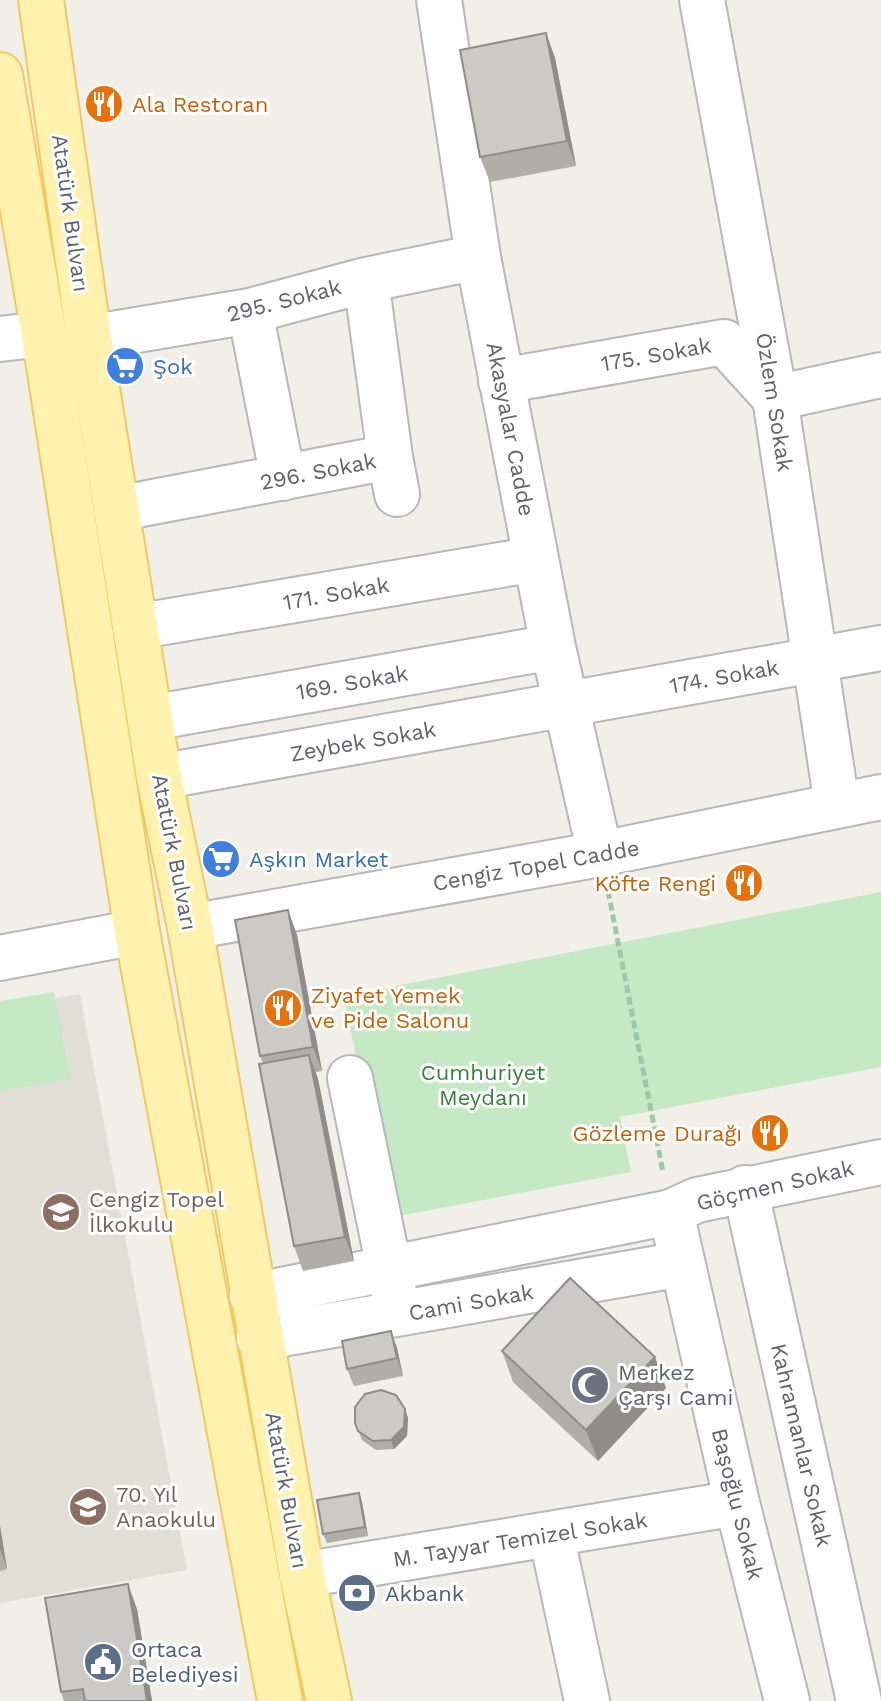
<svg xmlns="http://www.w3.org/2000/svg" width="881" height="1701" font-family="'Work Sans',sans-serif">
  <rect width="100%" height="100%" fill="#f1efe8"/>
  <!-- education -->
  <path fill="#e1ded6" d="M80 994 187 1570 0 1603V1008Z"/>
  <!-- green -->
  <path fill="#c5e8c5" d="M881 892V1067L620 1117 631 1172 388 1218 344 996Z
    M54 992 70 1079 0 1091V1001Z"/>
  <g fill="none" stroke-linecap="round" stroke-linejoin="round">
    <defs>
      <path id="minor" d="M439 0 478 257 553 647 600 854
        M702 0 775 398 837 805
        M250 311 283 478
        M89 338 250 311 366 280 478 257
        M0 339 44 334
        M501 381 724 342 775 398 881 375
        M390 457 397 494
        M116 509 390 457 366 280
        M135 627 536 559
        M151 718 553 647
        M159 777 881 648
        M190 927 600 854 881 797
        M0 958 137 932
        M350 1078 395 1297
        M745 1188 859 1701
        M671 1212 737 1503 787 1701
        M252 1296 671 1212 697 1200 881 1162
        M259 1338 682 1264
        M551 1534 587 1701
        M302 1575 737 1503"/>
      <path id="major" d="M41 0 89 338 159 777 190 927 302 1575 329 1701
        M0 75 44 334 137 932 280 1701"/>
    </defs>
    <!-- minor casing -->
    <use href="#minor" stroke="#b5b8bc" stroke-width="48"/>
    <!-- major casing -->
    <use href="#major" stroke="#f2c960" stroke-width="48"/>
    <!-- path -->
    <path stroke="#9cc7a9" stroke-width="5" stroke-dasharray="8 4" stroke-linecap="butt" d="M608 891 663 1172"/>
    <!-- minor -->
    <use href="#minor" stroke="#fff" stroke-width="44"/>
    <!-- major -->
    <use href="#major" stroke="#fff2af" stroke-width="44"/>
  </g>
  <!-- wall -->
  <path fill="#afaea9" d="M546 33 555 58 576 166 490 182 480 157Z
    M288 910 297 935 322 1071 316 1072 318 1079 354 1261 303 1271 294 1246 263 1063 260 1056Z
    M391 1331 397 1348 403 1376 354 1386 347 1369Z
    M502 1351 666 1388 598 1461 513 1382Z
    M405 1409 408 1418 407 1436 394 1449 376 1450 362 1440 355 1423Z
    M359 1493 362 1502 368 1536 327 1543 323 1534Z
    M0 1526 7 1569 0 1571Z
    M137 1609 152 1701H64L61 1692Z"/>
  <!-- shaded-wall -->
  <path fill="#8f8d8a" d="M546 33 555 58 576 166 567 141Z
    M288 910 297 935 322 1071 313 1047Z
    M309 1055 318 1079 354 1261 345 1237Z
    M391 1331 397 1348 403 1376 397 1358Z
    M655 1357 666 1388 598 1461 586 1430Z
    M405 1409 408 1418 407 1436 394 1449 391 1440Z
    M359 1493 362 1502 368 1536 365 1527Z
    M0 1526 7 1569 0 1549Z
    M128 1584 137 1609 152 1701H147Z"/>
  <!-- building -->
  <path fill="#cccac5" stroke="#8f8d8a" stroke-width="2" d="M546 33 567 141 480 157 460 50Z
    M288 910 313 1047 260 1056 235 920Z
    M309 1055 345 1237 294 1246 259 1064Z
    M570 1278 655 1357 586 1430 502 1351Z
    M391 1331 397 1358 347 1369 342 1341Z
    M381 1390 396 1395 405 1409 404 1427 391 1440 373 1441 358 1431 355 1423V1407L365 1394Z
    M359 1493 365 1527 323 1534 317 1500Z
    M128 1584 147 1701H85L83 1689 61 1692 45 1598Z"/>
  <!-- icons -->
  <defs>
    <symbol id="restaurant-disc" viewBox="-11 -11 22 22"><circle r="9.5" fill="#e8710a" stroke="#fff"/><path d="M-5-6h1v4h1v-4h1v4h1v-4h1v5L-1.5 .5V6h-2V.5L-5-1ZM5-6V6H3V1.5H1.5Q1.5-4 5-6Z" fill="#fff"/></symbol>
    <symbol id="supermarket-disc" viewBox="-11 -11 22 22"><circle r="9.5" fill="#3f7fe0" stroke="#fff"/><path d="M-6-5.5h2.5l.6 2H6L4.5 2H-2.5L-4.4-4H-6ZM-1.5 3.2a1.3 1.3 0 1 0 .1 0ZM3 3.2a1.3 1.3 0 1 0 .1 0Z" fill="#fff"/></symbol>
    <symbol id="school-disc" viewBox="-11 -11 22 22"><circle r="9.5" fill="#8d6e63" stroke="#fff"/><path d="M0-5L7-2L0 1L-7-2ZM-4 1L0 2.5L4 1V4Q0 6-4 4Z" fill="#fff"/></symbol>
    <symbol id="mosque-disc" viewBox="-11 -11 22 22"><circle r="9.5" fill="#6b7280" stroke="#fff"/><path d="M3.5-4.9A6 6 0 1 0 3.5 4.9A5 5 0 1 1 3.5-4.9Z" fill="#fff"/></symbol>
    <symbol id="bank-disc" viewBox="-11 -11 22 22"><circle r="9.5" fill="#5c6f8a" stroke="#fff"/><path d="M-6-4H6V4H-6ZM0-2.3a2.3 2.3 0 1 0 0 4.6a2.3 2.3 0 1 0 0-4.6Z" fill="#fff"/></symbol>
    <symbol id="civic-disc" viewBox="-11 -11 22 22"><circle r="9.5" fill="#5c6f8a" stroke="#fff"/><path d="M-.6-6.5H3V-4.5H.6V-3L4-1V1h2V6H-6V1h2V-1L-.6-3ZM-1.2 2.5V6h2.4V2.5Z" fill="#fff"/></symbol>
  </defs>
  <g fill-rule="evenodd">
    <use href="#restaurant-disc" x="82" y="82" width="44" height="44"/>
    <use href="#supermarket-disc" x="103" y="344" width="44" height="44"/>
    <use href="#supermarket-disc" x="199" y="837" width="44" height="44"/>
    <use href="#restaurant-disc" x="722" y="861" width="44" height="44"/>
    <use href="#restaurant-disc" x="261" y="986" width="44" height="44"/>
    <use href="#restaurant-disc" x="748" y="1111" width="44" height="44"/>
    <use href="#school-disc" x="39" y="1190" width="44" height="44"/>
    <use href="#mosque-disc" x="568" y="1363" width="44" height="44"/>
    <use href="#school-disc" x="66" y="1485" width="44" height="44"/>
    <use href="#bank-disc" x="335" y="1571" width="44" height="44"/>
    <use href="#civic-disc" x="81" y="1640" width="44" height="44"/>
  </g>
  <g text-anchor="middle" stroke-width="6" stroke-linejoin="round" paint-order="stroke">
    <!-- food labels -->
    <g font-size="22" fill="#c56008" stroke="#fff" text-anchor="start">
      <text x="132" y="112">Ala Restoran</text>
      <text x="716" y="891" text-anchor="end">Köfte Rengi</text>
      <text x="311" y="1003">Ziyafet Yemek<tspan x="311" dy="25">ve Pide Salonu</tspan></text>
      <text x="742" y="1141" text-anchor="end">Gözleme Durağı</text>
    </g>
    <!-- street labels -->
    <g font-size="22" fill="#5f6368" stroke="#fff">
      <text transform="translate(71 213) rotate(82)" y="8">Atatürk Bulvarı</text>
      <text transform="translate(284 300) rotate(-14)" y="8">295. Sokak</text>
      <text transform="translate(656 354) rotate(-10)" y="8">175. Sokak</text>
      <text transform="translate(775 402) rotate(81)" y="8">Özlem Sokak</text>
      <text transform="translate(511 429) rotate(79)" y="8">Akasyalar Cadde</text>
      <text transform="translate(318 471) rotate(-11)" y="8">296. Sokak</text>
      <text transform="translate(336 593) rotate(-10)" y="8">171. Sokak</text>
      <text transform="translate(724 676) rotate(-10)" y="8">174. Sokak</text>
      <text transform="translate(352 682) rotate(-10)" y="8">169. Sokak</text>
      <text transform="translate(363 741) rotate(-10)" y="8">Zeybek Sokak</text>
      <text transform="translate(175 852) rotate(79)" y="8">Atatürk Bulvarı</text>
      <text transform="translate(536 865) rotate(-10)" y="8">Cengiz Topel Cadde</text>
      <text transform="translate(775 1185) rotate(-13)" y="8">Göçmen Sokak</text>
      <text transform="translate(471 1302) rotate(-10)" y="8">Cami Sokak</text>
      <text transform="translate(802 1445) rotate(77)" y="8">Kahramanlar Sokak</text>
      <text transform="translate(287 1490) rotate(80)" y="8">Atatürk Bulvarı</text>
      <text transform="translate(738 1504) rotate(76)" y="8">Başoğlu Sokak</text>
      <text transform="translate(520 1539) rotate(-9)" y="8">M. Tayyar Temizel Sokak</text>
    </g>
    <!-- shop labels -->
    <g font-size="22" fill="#366cbe" stroke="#fff" text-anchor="start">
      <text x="153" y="374">Şok</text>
      <text x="249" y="867">Aşkın Market</text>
    </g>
    <!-- park labels -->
    <g font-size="22" fill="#348238" stroke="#fff">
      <text x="483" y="1080">Cumhuriyet<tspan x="483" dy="25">Meydanı</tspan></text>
    </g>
    <!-- education labels -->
    <g font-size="22" fill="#785e54" stroke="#fff" text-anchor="start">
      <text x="89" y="1207">Cengiz Topel<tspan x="89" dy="25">İlkokulu</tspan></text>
      <text x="116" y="1502">70. Yıl<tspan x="116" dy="25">Anaokulu</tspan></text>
    </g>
    <!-- worship labels -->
    <g font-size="22" fill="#5b616d" stroke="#fff" text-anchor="start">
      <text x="618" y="1380">Merkez<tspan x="618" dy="25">Çarşı Cami</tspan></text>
    </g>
    <!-- service labels -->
    <g font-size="22" fill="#4e5e75" stroke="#fff" text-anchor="start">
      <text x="385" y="1601">Akbank</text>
      <text x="131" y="1657">Ortaca<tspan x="131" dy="25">Belediyesi</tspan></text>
    </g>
  </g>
</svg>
